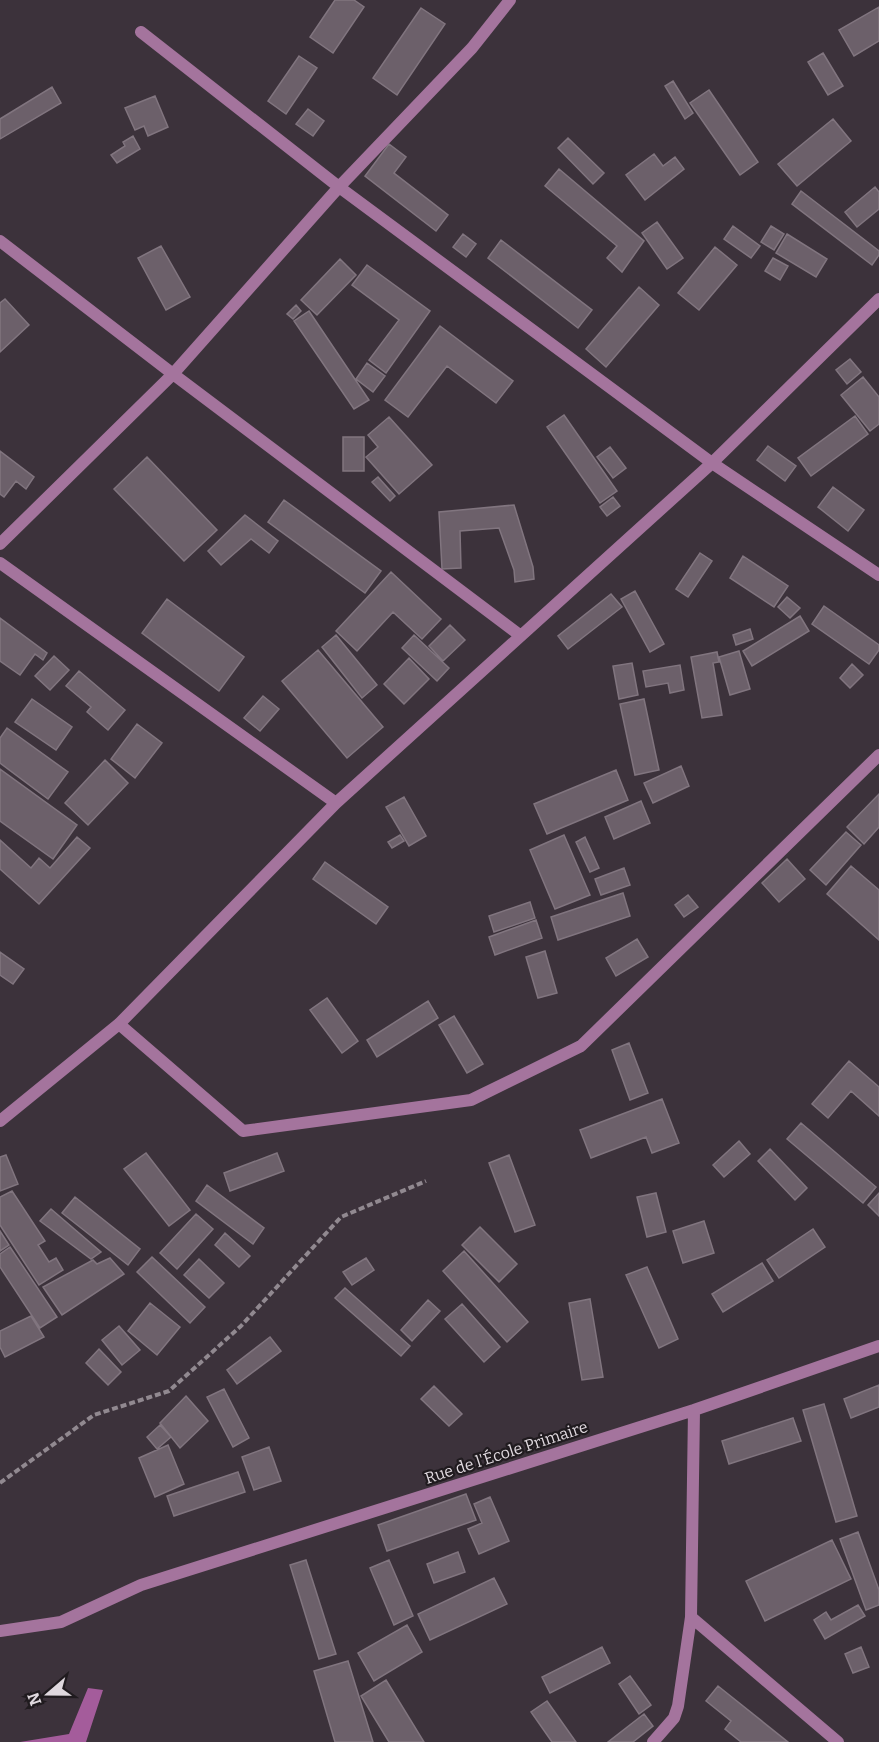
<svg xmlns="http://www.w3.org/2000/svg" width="879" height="1742" font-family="Bitter,serif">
  <rect width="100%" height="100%" fill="#3c323b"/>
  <!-- water -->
  <path fill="#a45c9b" d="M88 1688 103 1690 86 1742H20L69 1734Z"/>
  <!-- building -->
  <path fill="#6c606a" stroke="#81757f" stroke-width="1.5" d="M335 0H354L364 7 333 53 310 37Z
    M879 7V41L854 56 839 30Z
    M421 8 445 24 397 95 373 78Z
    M823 53 843 86 828 95 808 62Z
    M299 56 317 68 286 114 268 101Z
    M673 81 693 113 685 119 665 86Z
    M52 87 61 103 0 139V119Z
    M709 90 758 162 740 175 690 103Z
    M155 96 168 127 148 136 144 126 135 130 125 108Z
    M308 109 324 121 313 136 296 124Z
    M833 119 851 141 797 186 778 164Z
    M133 136 140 149 117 163 111 155 125 146 123 142Z
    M568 138 604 173 593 184 558 148Z
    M389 144 406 157 394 173 448 215 436 231 365 176Z
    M654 154 663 166 675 157 684 169 645 200 626 175Z
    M559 169 644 241 622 272 607 258 617 246 545 186Z
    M875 187 879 192V209L857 227 845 212Z
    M801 191 879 251V255L872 265 792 204Z
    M657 222 683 258 667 269 642 233Z
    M733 226 760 246 751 258 724 239Z
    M771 226 784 234 774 250 761 242Z
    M463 234 476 244 466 257 453 247Z
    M787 234 827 259 816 277 776 253Z
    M501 240 592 310 578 328 488 258Z
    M161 246 190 297 166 310 138 258Z
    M715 247 737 265 699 310 678 293Z
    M773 258 788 266 780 280 765 271Z
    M340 259 356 275 317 315 301 300Z
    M367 265 430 311 386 373 369 360 399 320 352 285Z
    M639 287 659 305 606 367 586 349Z
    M5 299 29 325 0 352V303Z
    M296 305 301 311 293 319 287 314Z
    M309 311 369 400 354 409 294 321Z
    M440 326 513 381 496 403 447 366 408 417 385 400Z
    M850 359 861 372 847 384 836 370Z
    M367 363 385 376 373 392 356 379Z
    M863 377 879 397V424L870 431 841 395Z
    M564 415 617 491 600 503 547 427Z
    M855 416 868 434 811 476 798 458Z
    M389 417 432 465 399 494 366 457 378 447 368 435Z
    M343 437H364V471H343Z
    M768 446 796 466 785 481 757 460Z
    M610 447 626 468 613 478 597 457Z
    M0 451 34 477 26 489 16 481 4 497 0 494Z
    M147 457 217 530 184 561 114 489Z
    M378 477 395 496 390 501 372 482Z
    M833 487 864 510 848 531 818 507Z
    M613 497 620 506 607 516 600 507Z
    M284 500 381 571 365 593 268 522Z
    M514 505 533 567 534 579 515 582 514 570 499 528 460 531 461 568 442 569 439 512Z
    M245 515 278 541 269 553 251 539 221 565 208 551Z
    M700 553 712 561 688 597 676 589Z
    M743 556 788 586 774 607 730 578Z
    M391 572 441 619 422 639 393 612 357 651 336 631Z
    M635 591 664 644 650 652 621 599Z
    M611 594 622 607 568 649 558 636Z
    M787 597 800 608 790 618 778 607Z
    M167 599 244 657 219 691 142 633Z
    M824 606 879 645V650L869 664 812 624Z
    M800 616 809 631 752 666 743 651Z
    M0 618 47 653 43 660 35 654 20 675 0 661Z
    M450 625 465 640 443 661 429 646Z
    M750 629 753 639 736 645 733 635Z
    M336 635 377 685 362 698 322 647Z
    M414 635 449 668 437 681 402 648Z
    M318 650 383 727 347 758 282 681Z
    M739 651 750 689 730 695 719 657Z
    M717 652 719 662 713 663 722 715 702 718 691 657Z
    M54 656 69 670 50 690 35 676Z
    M409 658 429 679 404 704 384 684Z
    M632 663 638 695 619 699 613 666Z
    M852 664 863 675 850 688 840 678Z
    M680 665 684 690 670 693 668 683 646 687 643 671Z
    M79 671 125 710 108 730 87 712 91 707 66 686Z
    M263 696 279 709 260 731 244 718Z
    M32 699 72 727 56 750 15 722Z
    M644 699 659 770 635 775 620 704Z
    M137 724 162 743 135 778 111 759Z
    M7 728 68 772 48 799 0 763V738Z
    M105 760 128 783 88 825 65 803Z
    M681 766 689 786 653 803 644 783Z
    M0 769 77 825 53 859 0 821Z
    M616 770 628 800 547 834 534 804Z
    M879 794V827L864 844 847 827Z
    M404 797 426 836 409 846 386 807Z
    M641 801 650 823 614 839 605 817Z
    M846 832 861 845 826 885 810 870Z
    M400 835 404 841 392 848 388 842Z
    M564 835 590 895 555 909 530 850Z
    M77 837 90 848 39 904 0 869V840L31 868 39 858 50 868Z
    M585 837 599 868 590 872 576 842Z
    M787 859 805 879 779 902 762 883Z
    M325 862 388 907 376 924 313 879Z
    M851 866 879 890V940L827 894Z
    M624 868 630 885 601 895 595 879Z
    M623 893 630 916 558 940 551 917Z
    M688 895 698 907 684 917 675 905Z
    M530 902 535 918 494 932 489 916Z
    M536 920 542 938 495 955 489 937Z
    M637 939 648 957 616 976 606 958Z
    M545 951 557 993 538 998 526 957Z
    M0 952 24 969 13 984 0 975Z
    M327 998 358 1041 342 1053 310 1010Z
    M428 1001 438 1018 377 1057 367 1040Z
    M454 1016 483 1064 467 1073 439 1025Z
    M629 1043 648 1093 630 1100 612 1050Z
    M849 1061 879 1087V1116L851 1091 828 1118 812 1104Z
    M662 1099 679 1143 652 1153 646 1137 591 1158 580 1130Z
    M801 1123 876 1187 863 1203 787 1139Z
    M739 1141 750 1154 724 1177 713 1165Z
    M770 1149 807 1188 795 1200 758 1161Z
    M146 1153 190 1210 169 1226 124 1169Z
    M277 1153 284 1171 230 1191 224 1173Z
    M6 1155 18 1184 0 1191V1157Z
    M509 1155 535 1225 515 1232 489 1163Z
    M207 1185 264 1228 253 1244 196 1201Z
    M12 1191 45 1241 38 1245 49 1262 56 1258 63 1270 39 1285 0 1225V1197Z
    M656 1193 666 1232 647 1237 637 1197Z
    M879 1193V1216L868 1205Z
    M75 1197 140 1249 128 1265 62 1213Z
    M51 1209 101 1252 91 1259 40 1221Z
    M196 1214 213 1229 177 1269 160 1253Z
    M704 1221 714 1253 683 1263 673 1231Z
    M480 1227 517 1264 499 1282 462 1245Z
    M813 1229 825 1247 779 1278 767 1260Z
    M0 1231 9 1245 0 1251Z
    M225 1233 250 1256 239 1267 215 1245Z
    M10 1247 57 1317 40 1328 0 1267V1254Z
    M464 1251 528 1322 507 1342 443 1271Z
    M152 1257 205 1307 190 1323 137 1272Z
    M110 1258 124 1274 62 1315 43 1287 93 1260 97 1264Z
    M366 1258 374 1270 352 1285 343 1272Z
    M199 1259 224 1283 209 1298 184 1275Z
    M762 1263 773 1281 723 1312 712 1294Z
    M647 1267 678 1339 659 1348 626 1275Z
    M345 1288 410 1346 401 1356 335 1298Z
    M590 1299 603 1377 582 1380 569 1303Z
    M428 1300 440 1311 412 1341 401 1330Z
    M150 1303 180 1327 157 1355 128 1331Z
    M462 1304 500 1347 484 1362 445 1319Z
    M31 1316 44 1337 5 1357 0 1347V1331Z
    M119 1326 140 1350 122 1365 102 1340Z
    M270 1337 281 1351 237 1384 227 1370Z
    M99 1349 121 1372 108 1385 86 1363Z
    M879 1385V1407L851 1418 844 1399Z
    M434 1386 462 1414 449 1426 421 1399Z
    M224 1389 249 1438 233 1447 207 1397Z
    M186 1396 208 1421 180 1448 160 1423Z
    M824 1404 857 1516 836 1522 803 1410Z
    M793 1418 801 1441 729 1464 722 1441Z
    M160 1425 171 1437 157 1449 147 1437Z
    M168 1445 184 1484 155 1497 139 1458Z
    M269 1447 281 1481 254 1490 242 1457Z
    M238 1472 245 1492 174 1516 167 1496Z
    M466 1494 476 1520 387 1551 378 1525Z
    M490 1497 509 1541 479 1554 468 1529 482 1523 474 1504Z
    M858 1532 879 1590V1605L866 1610 840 1539Z
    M832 1540 851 1579 765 1621 746 1581Z
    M458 1552 465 1572 434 1583 427 1564Z
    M306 1560 336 1654 319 1659 290 1565Z
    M389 1560 413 1616 394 1625 370 1568Z
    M494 1578 507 1604 430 1640 418 1614Z
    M858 1605 865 1616 825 1639 814 1620 826 1612 831 1620Z
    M407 1625 422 1652 374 1681 358 1653Z
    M602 1647 610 1663 550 1693 542 1677Z
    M861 1647 869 1667 853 1673 845 1654Z
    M348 1661 373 1742H335L314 1671Z
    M630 1676 651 1705 639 1714 619 1684Z
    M386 1680 424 1742H389L361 1696Z
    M718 1686 788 1742H741L725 1729 731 1721 706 1701Z
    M547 1701 576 1742H552L531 1712Z
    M644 1714 653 1726 633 1742H608Z"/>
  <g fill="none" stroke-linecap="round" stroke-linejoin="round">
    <!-- path -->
    <path stroke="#918990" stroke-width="4" stroke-dasharray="6 3" stroke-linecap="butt" d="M0 1483 94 1415 169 1391 241 1326 341 1217 426 1181"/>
    <!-- minor -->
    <path stroke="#a4749d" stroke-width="12" d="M141 32 339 187 712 463 879 575
      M0 241 173 374 521 636
      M0 544 173 374 339 187 472 48 510 0
      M0 563 336 803
      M119 1024 243 1131 471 1100 581 1046 879 755
      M0 1121 119 1024 336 803 712 463 879 299
      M691 1617 838 1742
      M0 1631 61 1622 141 1585 694 1410 879 1346
      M653 1742 674 1718 678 1706 691 1617 694 1410"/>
  </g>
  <g text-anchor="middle" stroke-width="4.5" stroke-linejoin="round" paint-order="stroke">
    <!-- street labels -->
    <g font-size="16" fill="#dfd8de" stroke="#201b1f">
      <text transform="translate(506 1452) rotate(-18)" y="6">Rue de l'École Primaire</text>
    </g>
  </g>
  <!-- north arrow -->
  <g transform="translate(48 1694) rotate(250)" stroke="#201b1f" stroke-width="4.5" paint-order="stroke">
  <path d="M0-4.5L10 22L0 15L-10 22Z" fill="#dfd8de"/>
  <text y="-9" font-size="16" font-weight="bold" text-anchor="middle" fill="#dfd8de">N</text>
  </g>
</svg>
